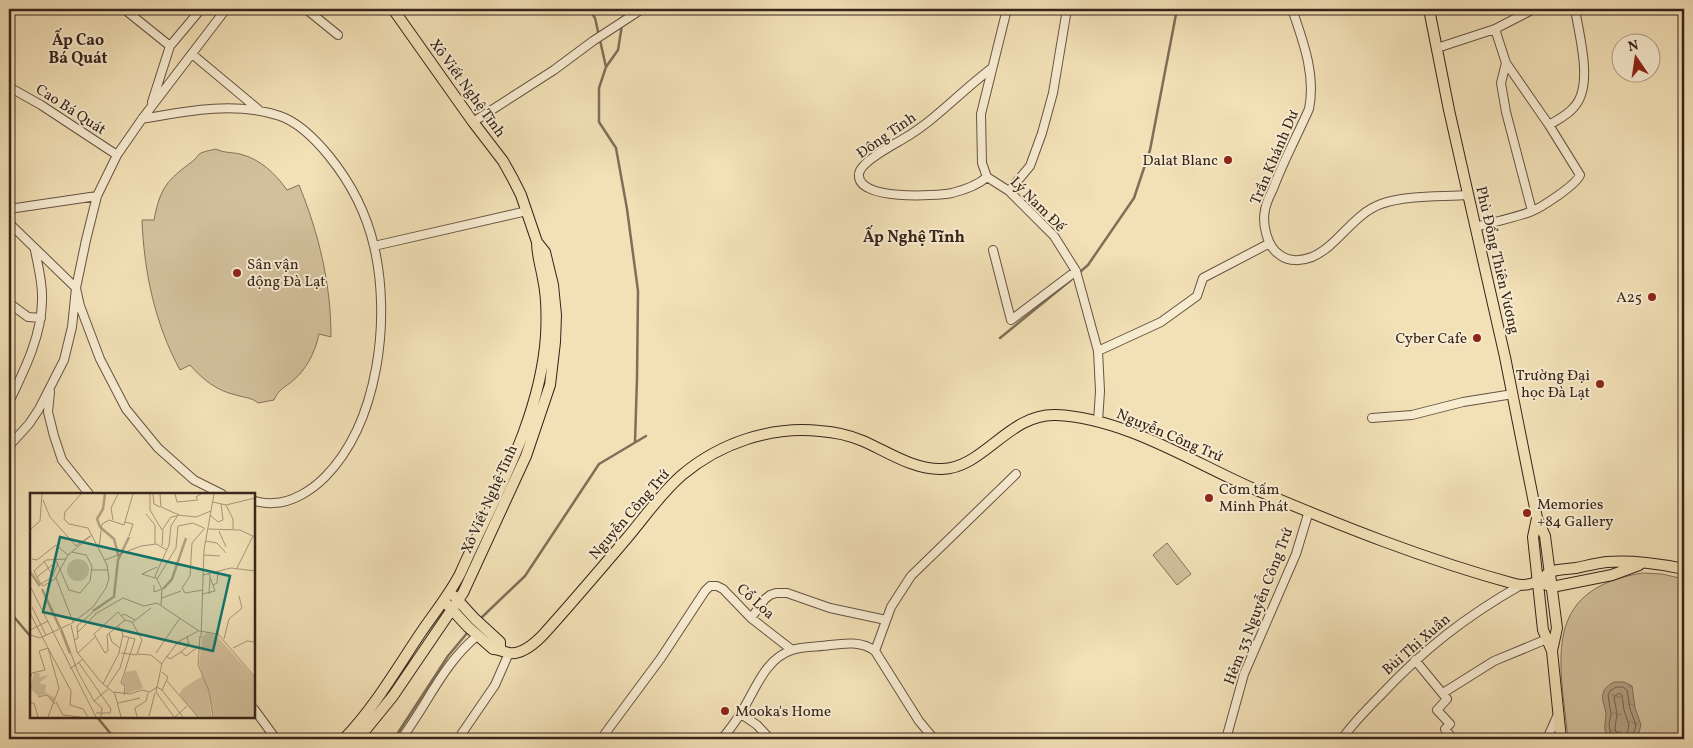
<svg xmlns="http://www.w3.org/2000/svg" width="1693" height="748" font-family="Vollkorn,serif">
  <defs>
    <pattern id="water-ripples" width="26" height="14" patternUnits="userSpaceOnUse" patternTransform="scale(1.25)"><rect width="26" height="14" fill="#b2a081"/><path d="M2 4q2-2 4 0t4 0M15 11q2-2 4 0t4 0" fill="none" stroke="#928269"/></pattern>
  </defs>
  <rect width="100%" height="100%" fill="#f2e0b6"/>
  <filter id="stains"><feTurbulence type="fractalNoise" baseFrequency=".004" numOctaves="4"/><feColorMatrix values="0 0 0 0 .2 0 0 0 0 .09 0 0 0 0 .02 0 0 0 .5 -.17"/></filter>
  <radialGradient id="worn" r=".72"><stop offset=".6" stop-color="#630" stop-opacity="0"/><stop offset="1" stop-color="#630" stop-opacity=".3"/></radialGradient>
  <!-- green -->
  <path fill="#d2c09c" stroke="#84725c" d="M216 149C224 153 231 152 240 154 260 159 275 173 287 190L299 185C319 234 331 284 331 337L319 334C315 353 306 371 290 383 282 389 278 391 274 400L258 403C251 397 245 398 236 395 217 391 202 379 190 365L180 370C155 324 144 272 142 220H154C160 188 167 180 193 161 196 159 198 154 201 153 205 151 212 150 216 149Z
    M1167 543 1191 574 1177 585 1153 555Z
    M1642 573 1662 574 1684 579V739H1568C1560 661 1540 590 1642 573Z"/>
  <!-- water -->
  <path fill="url(#water-ripples)" stroke="#816e58" d="M1614 682H1624L1632 686 1635 708 1641 725 1637 739H1608C1603 728 1605 726 1606 715 1606 708 1601 700 1603 694 1604 688 1609 685 1614 682Z"/>
  <g fill="none" stroke-linecap="round" stroke-linejoin="round">
    <!-- shore -->
    <path stroke="#74624e" stroke-width="1" d="M1612 739 1609 725 1611 714 1608 695 1610 691 1616 687H1623L1627 690 1630 709 1636 725 1632 739
      M1618 739 1615 728 1617 714 1614 697 1619 693 1622 695 1624 710 1629 725 1626 739"/>
    <!-- stream -->
    <path stroke="#816e58" stroke-width="2.5" d="M589 9 595 18 606 67
      M623 20 625 9
      M622 25 618 50 606 67 599 88V122L616 148 627 209 638 291 637 378 635 442
      M1080 272 1088 265 1134 198 1150 150 1177 9
      M1000 338 1071 280
      M9 611 31 637
      M480 619 525 576 599 464 646 436
      M97 717 115 739
      M394 739 448 656 468 632"/>
    <defs>
      <path id="minor" d="M124 9 170 46
        M306 9 338 35
        M1007 9 981 114 982 163 987 177 1009 191 1054 236 1076 271 1098 351 1100 391 1098 422
        M1292 9C1303 41 1316 75 1309 109 1297 136 1283 162 1273 189 1270 195 1266 203 1265 210 1262 224 1267 247 1280 255 1289 262 1302 261 1312 257 1338 246 1353 214 1381 204 1407 195 1441 197 1468 195
        M1437 48 1495 29 1534 9
        M192 54 259 110
        M1506 63 1501 83 1506 112 1532 211
        M9 87 41 105 117 155
        M152 102 170 46 201 9
        M142 119C186 111 236 101 280 116 300 123 316 140 329 156 351 183 366 212 374 246 391 318 379 422 325 477 312 490 292 503 273 503 266 504 260 502 254 501
        M473 122 554 70 593 41 642 9
        M1549 125C1557 120 1568 115 1574 107 1594 86 1579 35 1575 9
        M987 177C978 185 964 190 952 193 936 196 856 201 859 174 860 162 893 145 903 139 936 120 961 91 992 68
        M1009 191 1030 166 1042 133 1053 93 1067 9
        M9 209 97 196
        M9 223 76 288 80 306 100 359 126 409 158 448 194 480 222 494
        M1476 227C1494 222 1513 218 1530 212 1541 208 1576 185 1580 175L1549 125 1506 63 1495 29
        M374 246 527 211
        M993 250 1011 320 1076 271
        M9 303 28 317 41 318
        M1098 351 1161 322 1197 296 1203 278 1270 243
        M50 392 48 412 54 436 62 460 89 494
        M9 402C24 371 42 335 42 300 43 284 38 266 35 250
        M1372 418 1412 415 1463 402 1513 394
        M9 446 29 424 39 409 64 360 72 327 76 288 86 240 97 196 117 155 142 119 226 9
        M751 618 765 599 770 595 776 593H787L830 608 886 620
        M875 651 891 607 911 576 1016 474
        M1415 660 1447 699 1437 710 1450 724 1445 729 1453 739
        M1443 693 1494 661 1547 639
        M254 709 276 739
        M741 714 757 725 770 739
        M405 734 414 739
        M401 739C427 705 443 664 477 636
        M458 739 495 685 509 653
        M601 739 661 658 705 591 710 586H717L723 589 751 618 792 650
        M722 739C728 731 735 723 740 714 755 692 764 659 792 650 803 646 818 647 830 645 845 643 862 641 875 651L919 721 934 739
        M1226 739 1244 674 1296 554 1309 511
        M1342 739C1353 723 1367 709 1380 696 1424 649 1465 617 1521 585
        M1547 739 1558 714"/>
      <path id="major" d="M1429 9 1449 110 1505 357 1537 518 1545 536 1557 628 1552 651 1561 739
        M1537 518 1533 537 1543 630 1552 651
        M1547 585 1552 587 1612 575 1639 565
        M454 596 475 619 500 642V649
        M444 601 468 627 493 649C500 649 503 652 509 653 521 655 534 644 542 636 571 604 599 571 627 538 644 518 661 493 682 475 720 443 770 426 820 431 835 432 849 435 863 441 888 452 914 470 942 469 984 468 1009 413 1056 415 1125 418 1192 462 1254 489 1339 525 1426 560 1515 584 1523 586 1533 584 1540 580 1544 578 1546 574 1550 572 1557 569 1568 569 1576 568 1586 566 1597 563 1607 562 1631 560 1662 564 1684 569
        M344 739C375 707 397 668 422 631 435 612 449 595 460 574 494 497 540 421 546 336 547 317 547 297 543 279 541 266 537 256 537 242
        M358 739 393 696 463 593 526 456 550 385 555 342 556 315 553 285 545 252 537 242 521 195 513 179 503 161 473 122 393 9"/>
    </defs>
    <!-- minor casing -->
    <use href="#minor" stroke="#665342" stroke-width="10"/>
    <!-- major casing -->
    <use href="#major" stroke="#37241b" stroke-width="12"/>
    <!-- minor -->
    <use href="#minor" stroke="#f7ebd0" stroke-width="8"/>
    <!-- major -->
    <use href="#major" stroke="#f2e0b6" stroke-width="10"/>
  </g>
  <!-- markers -->
  <g fill="#8f2418" stroke="#f7ebd0" stroke-width="2">
    <circle cx="1228" cy="160" r="5"/>
    <circle cx="237" cy="273" r="5"/>
    <circle cx="1652" cy="297" r="5"/>
    <circle cx="1477" cy="338" r="5"/>
    <circle cx="1600" cy="384" r="5"/>
    <circle cx="1209" cy="498" r="5"/>
    <circle cx="1527" cy="513" r="5"/>
    <circle cx="725" cy="711" r="5"/>
  </g>
  <g text-anchor="middle" stroke-width="4" stroke-linejoin="round" paint-order="stroke">
    <!-- street labels -->
    <g font-size="15" fill="#37241b" stroke="#f7ebd0">
      <text transform="translate(468 88) rotate(54)" y="5">Xô Viết Nghệ Tĩnh</text>
      <text transform="translate(71 109) rotate(33)" y="5">Cao Bá Quát</text>
      <text transform="translate(886 135) rotate(-35)" y="5">Đông Tĩnh</text>
      <text transform="translate(1274 157) rotate(-67)" y="5">Trần Khánh Dư</text>
      <text transform="translate(1038 204) rotate(45)" y="5">Lý Nam Đế</text>
      <text transform="translate(1498 260) rotate(77)" y="5">Phù Đổng Thiên Vương</text>
      <text transform="translate(1170 435) rotate(23)" y="5">Nguyễn Công Trứ</text>
      <text transform="translate(489 499) rotate(-66)" y="5">Xô Viết Nghệ Tĩnh</text>
      <text transform="translate(629 514) rotate(-49)" y="5">Nguyễn Công Trứ</text>
      <text transform="translate(756 601) rotate(42)" y="5">Cổ Loa</text>
      <text transform="translate(1258 606) rotate(-69)" y="5">Hẻm 33 Nguyễn Công Trứ</text>
      <text transform="translate(1416 644) rotate(-41)" y="5">Bùi Thị Xuân</text>
    </g>
    <!-- poi labels -->
    <g font-size="15" fill="#37241b" stroke="#f7ebd0" text-anchor="end">
      <text x="1218" y="165">Dalat Blanc</text>
      <text x="247" y="269" text-anchor="start">Sân vận<tspan x="247" dy="17">động Đà Lạt</tspan></text>
      <text x="1642" y="302">A25</text>
      <text x="1467" y="343">Cyber Cafe</text>
      <text x="1590" y="380">Trường Đại<tspan x="1590" dy="17">học Đà Lạt</tspan></text>
      <text x="1219" y="494" text-anchor="start">Cơm tấm<tspan x="1219" dy="17">Minh Phát</tspan></text>
      <text x="1537" y="509" text-anchor="start">Memories<tspan x="1537" dy="17">+84 Gallery</tspan></text>
      <text x="735" y="716" text-anchor="start">Mooka's Home</text>
    </g>
    <!-- neighbourhood labels -->
    <g font-size="16" font-weight="bold" fill="#37241b" stroke="#f7ebd0">
      <text x="78" y="45">Ấp Cao<tspan x="78" dy="18">Bá Quát</tspan></text>
      <text x="914" y="242">Ấp Nghệ Tĩnh</text>
    </g>
  </g>
  <!-- overview -->
  <g transform="translate(30 493)">
    <rect width="225" height="225" fill="#f2e0b6"/>
    <path d="M37 77a11 11 0 1 1 22 0a11 11 0 1 1-22 0ZM176 140 185 141 225 185V224H184L169 171 172 144Z" fill="#d2c09c"/>
    <path d="M106 177 113 195 95 201 96 193 92 191 95 179ZM4 180H9L10 184 19 182 9 190 16 192 15 199 25 205 23 210 17 201 8 203 0 195ZM172 183 177 197 182 224 167 223 149 202 152 196Z" fill="#d2c09c"/>
    <path fill="none" stroke="#b2a081" stroke-width="2.5" d="M75 1 73 16 67 26 70 34 84 46 89 65M0 79 10 93M12 96 30 135M133 96 142 86 156 45M84 103 88 67 99 44M63 118 85 103M31 137 40 160"/>
    <path fill="none" stroke="#a79578" stroke-width="1" d="M120 1V17L132 37 141 24 147 23M123 1 124 11 130 14M130 1 131 14 149 22M145 1 147 9 168 7 166 4 171 1M13 7 20 24 46 53M183 9 196 12 225 5M196 12 203 26V36M116 21 125 32V51M180 22 188 29 193 27 191 11M83 27 81 15 88 1M95 29 103 31 99 43M178 36 210 37 225 44M0 37 10 28 12 1M189 38 196 54M175 48 187 50 196 60M46 53 60 43M132 53 133 37M69 54 72 31 79 27 94 32 103 1M174 62 190 63M25 65 39 97 50 100 60 88 62 73 56 62 42 59M2 66 7 67 26 52 38 62M75 67 111 53 126 51 137 57M14 68 23 83M207 75 223 43M62 77H78M173 82 201 75 225 78M7 84 4 78 16 67 36 66M26 85 43 129M125 85 112 81 127 74M127 86 146 55 148 33 163 30 174 35M11 91 13 93 25 86 38 62 62 42M11 91 22 84 28 70M11 91 7 84 22 72M124 92V99L132 96M183 92 187 90 188 79M0 93 66 224M173 97 155 100 152 95 160 83 162 50 175 35M173 101 185 98 179 81M179 101 180 85M132 105 151 98M131 112 132 96 125 83 139 52 141 33 148 22 166 24 181 18M2 114 16 142M88 119 95 127 77 142 78 158 75 160 64 141ZM0 120 18 155 29 195 18 224M65 121 93 105 114 113 127 110 169 138 188 141 225 184M91 123 94 121 105 127M95 127 102 129 112 147 107 161 121 162 132 171M103 129 121 115M41 131 63 114 76 95 79 85 77 72 58 35 39 31 34 26 35 19 51 1M41 132 47 159 70 188 85 201 91 224M31 135 48 179 64 208 72 215 71 224M0 137 18 128M48 139 66 121M79 140 82 149 90 155M0 142 10 145 40 131M93 143 105 146 91 190 95 193 94 202M170 143 168 172 179 198 183 224M171 145 174 57 184 1M194 146 199 126 212 115 209 103M44 147 48 145 47 133 63 119M203 155 217 148 225 149M151 159 159 152 157 143M48 160 65 144M91 160 107 162M126 160 150 125M136 163 140 166 151 159 156 163 169 153M49 170 81 216 80 220H66M40 176 53 166M0 186 2 180 15 177 9 158 18 155 41 198 40 212 53 216 58 224M137 188 168 224M73 191 89 160 93 141 88 133M77 194 90 175 99 144M132 197 138 184 132 179M84 199 100 201 112 197 120 199 127 194 132 197 153 224M8 204 17 202 25 211M64 208 78 196M26 209 33 222 50 224M0 210H4L8 224M88 210 110 205M119 223 125 200M107 224 105 215 116 208 118 200M144 224 126 199 132 170 148 149 168 138M145 224 157 213"/>
    <path fill="#0f766e" fill-opacity="0.15" stroke="#0f766e" stroke-width="2.5" d="M30 44 200 83 183 158 13 119Z"/>
    <rect width="225" height="225" fill="none" stroke="#37241b" stroke-width="2.5"/>
  </g>
  <!-- margin -->
  <rect width="1693" height="748" fill="none" stroke="#f2e0b6" stroke-width="30"/>
  <rect x="10" y="10" width="1673" height="728" fill="none" stroke="#37241b" stroke-width="2.5"/>
  <rect x="15" y="15" width="1663" height="718" fill="none" stroke="#37241b"/>
  <!-- north arrow -->
  <g transform="translate(1636 58) rotate(347)"><circle r="24" fill="#f7ebd0" stroke="#aa9b88"/>
  <path d="M0-4L9 19L0 12L-9 19Z" fill="#8f2418"/>
  <text y="-8" font-size="14" font-weight="bold" text-anchor="middle" fill="#37241b">N</text>
  </g>
  <rect width="100%" height="100%" filter="url(#stains)"/>
  <rect width="100%" height="100%" fill="url(#worn)"/>
</svg>
